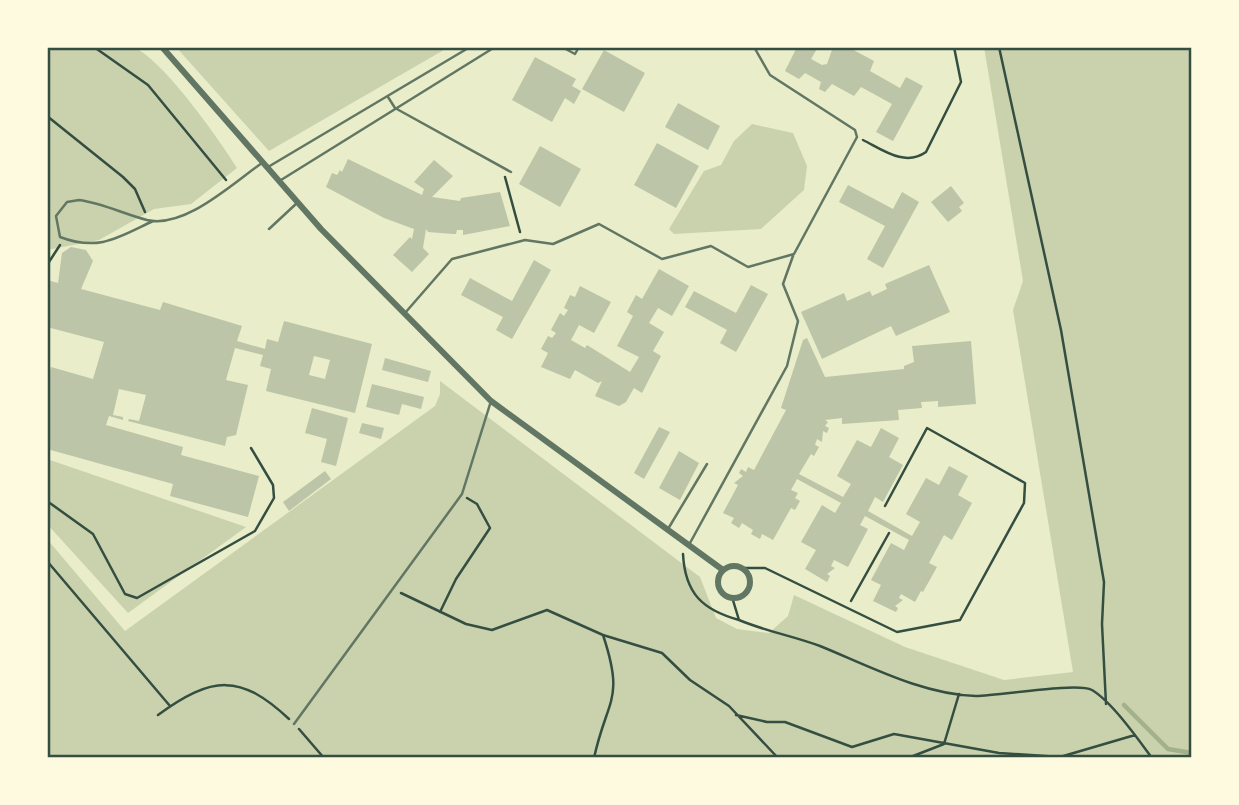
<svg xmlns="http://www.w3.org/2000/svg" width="1239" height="805" font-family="Arial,sans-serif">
  <rect width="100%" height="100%" fill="#e9edc9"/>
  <!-- green -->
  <path fill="#cad2ad" d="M47 47C64 47 123 43 135 48 163 60 220 140 237 168L191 204 154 209 99 240 47 250Z
    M176 47H449L269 151Z
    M984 47H1192V758H47V539L125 631 435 406 440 394V381L700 577 716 618 737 629 769 633 788 616 794 595 905 647 1004 680 1073 672 1013 310 1023 281Z
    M752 124 793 133 807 166 804 190 761 229 674 234 669 229 704 171 721 165 734 141Z
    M47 459 246 527 128 613 47 524Z"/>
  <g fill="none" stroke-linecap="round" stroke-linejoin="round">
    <!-- stream -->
    <path stroke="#a3b18a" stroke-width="4.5" d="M1124 705 1168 749 1192 753"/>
  </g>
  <!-- building -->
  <path fill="#bcc5a7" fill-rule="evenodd" d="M797 47H818L811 59 822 65 827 64 833 47H848L874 61 870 71 900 88 906 77 923 86 893 141 876 132 892 104 861 87 854 96 832 84 825 92 819 89 821 82 805 73 799 79 785 71Z
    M604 50 645 73 624 112 582 89Z
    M535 57 576 79 572 86 581 91 574 104 565 98 552 122 512 100Z
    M678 103 720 126 708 150 665 127Z
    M657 143 699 166 676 208 634 185Z
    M540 146 581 169 560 207 519 184Z
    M348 159 422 195 424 189 414 182 434 160 453 176 432 197 460 201 461 198 500 192 510 226 463 235V230H457L456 234H453L428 232 426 229 423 248 429 254 412 272 393 255 410 237 412 239 414 229 384 218 326 187 332 173 337 175 340 170 342 172Z
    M848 185 893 209 902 192 919 202 883 268 867 259 885 226 839 202Z
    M951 186 964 203 959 207 962 211 948 222 931 202Z
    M71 247 86 250 93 261 81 289 160 310 163 302 242 326 237 341 265 349 267 339 278 342 284 321 372 344 355 413 266 391 271 369 260 366 263 355 235 348 226 380 248 385 236 435 227 437 225 446 128 421 129 419 139 421 146 395 119 389 113 415 123 417V420L109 416 106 425 183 447 181 455 259 476 248 517 170 496 173 484 47 449V381L51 367 93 379 104 342 47 327V280L58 283 62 253ZM314 356 330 360 325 379 309 375Z
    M534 260 551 270 512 339 496 330 503 317 461 295 470 278 512 301Z
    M929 265 950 312 896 336 891 326 822 359 801 312 844 293 847 301 870 291 872 296 887 289 885 284Z
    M659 269 689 286 672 316 658 308 649 323 664 332 653 351 661 356 642 393 634 388 626 402 619 406 595 396 602 381 598 383 575 370 570 379 541 367 548 353 541 349 548 336 552 338 556 333 551 330 560 313 564 316 568 310 564 308 570 295 575 297 580 286 611 302 594 333 579 325 571 340 585 348 587 345 630 372 639 357 617 346 633 316 627 312 636 295 642 299Z
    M751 285 768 294 736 352 720 343 727 330 685 307 694 291 736 313Z
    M807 338 825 377 904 369V366L914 362 912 346 971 341 976 404 938 407V401L921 402 922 408 898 410 899 420 842 424V418L825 420 828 422 825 426 829 428 827 433 823 431 822 442 817 439 815 445 819 447 814 456 811 454 799 474 843 497 851 484 837 476 857 440 871 447 881 428 899 438 889 457 903 465 883 502 875 497 868 511 912 536 920 522 906 514 926 478 939 485 949 466 968 476 958 495 972 503 952 540 944 535 929 563 937 567 923 592 921 591 915 602 901 594 899 598 903 600 895 606 898 608 896 612 873 601 881 585 871 580 891 543 904 550 909 540 865 516 860 525 868 529 848 567 834 560 831 566 835 568 827 574 830 576 827 582 805 569 816 550 801 542 822 505 835 513 841 503 797 479 791 490 798 493 795 498 800 501 795 510 791 508 773 540 762 534 760 539 751 534 753 530 742 523 739 528 731 523 734 518 723 513 738 485 734 483 743 476 739 473 741 469 746 472 748 467 754 470 786 410 781 408 803 340Z
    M385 358 431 371 428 382 382 370Z
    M372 384 424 397 421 409 402 404 399 415 366 407Z
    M312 408 348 418 336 466 321 462 327 439 305 433Z
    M362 423 384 428 381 439 359 433Z
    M659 427 670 432 644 479 634 473Z
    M679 451 699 463 680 500 659 488Z
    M325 471 331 479 289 511 283 502Z"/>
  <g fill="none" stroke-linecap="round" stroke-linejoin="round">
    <!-- path -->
    <path stroke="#344e41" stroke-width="2.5" d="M94 47 148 85 226 180
      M999 47 1061 330 1104 582 1102 624 1106 704
      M47 116 123 177 135 189 145 212
      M863 140C883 150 905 167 926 152L961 82 954 47
      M505 177 520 232
      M47 265 60 245
      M47 501 93 534 125 594 137 598 255 531 274 498 273 485 251 448
      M683 554C685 594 703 610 739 620
      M47 561 170 706
      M742 568H765L897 632 960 620 1024 503 1025 483 927 428 885 506
      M401 593 466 624 492 630 547 610 603 635
      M732 597 739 620C765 631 793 636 820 646 867 665 923 695 976 696 999 696 1077 682 1092 690 1112 702 1138 739 1152 758
      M851 601 889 533
      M440 612 456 579 490 528 477 504 467 498
      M158 715C212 676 240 673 289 719
      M736 715 767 722H785L852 747 894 734 999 753 1060 757 1135 735
      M299 729 324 758
      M594 758C607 698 625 701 603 635L662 653 690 680 729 706 778 758
      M908 758 944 744 959 694"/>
    <!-- service -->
    <path stroke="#617663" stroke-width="2.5" d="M562 47 575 54 579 47
      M388 97 395 108 511 172
      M268 167 470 47
      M281 180 495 47
      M153 221C119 237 99 252 60 237L56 216 67 202 79 200C102 203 124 214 147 220 185 229 233 183 262 163
      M269 229 297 203
      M405 313 452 259 525 240 553 244 599 224 662 259 711 246 748 267 794 254 857 137 855 130 770 75 754 47
      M668 529 707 464
      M690 543 787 366 798 321 783 284 793 256
      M294 724 462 494 491 401"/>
    <!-- minor -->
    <path stroke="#617663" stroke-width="6" d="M162 47 321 229 491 401 723 570
      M718 582a16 16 0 1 1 32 0a16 16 0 1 1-32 0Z"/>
  </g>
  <!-- border -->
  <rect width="1239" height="805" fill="none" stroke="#fefae0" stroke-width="98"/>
  <rect x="49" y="49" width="1141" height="707" fill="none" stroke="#344e41" stroke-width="2.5"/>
</svg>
